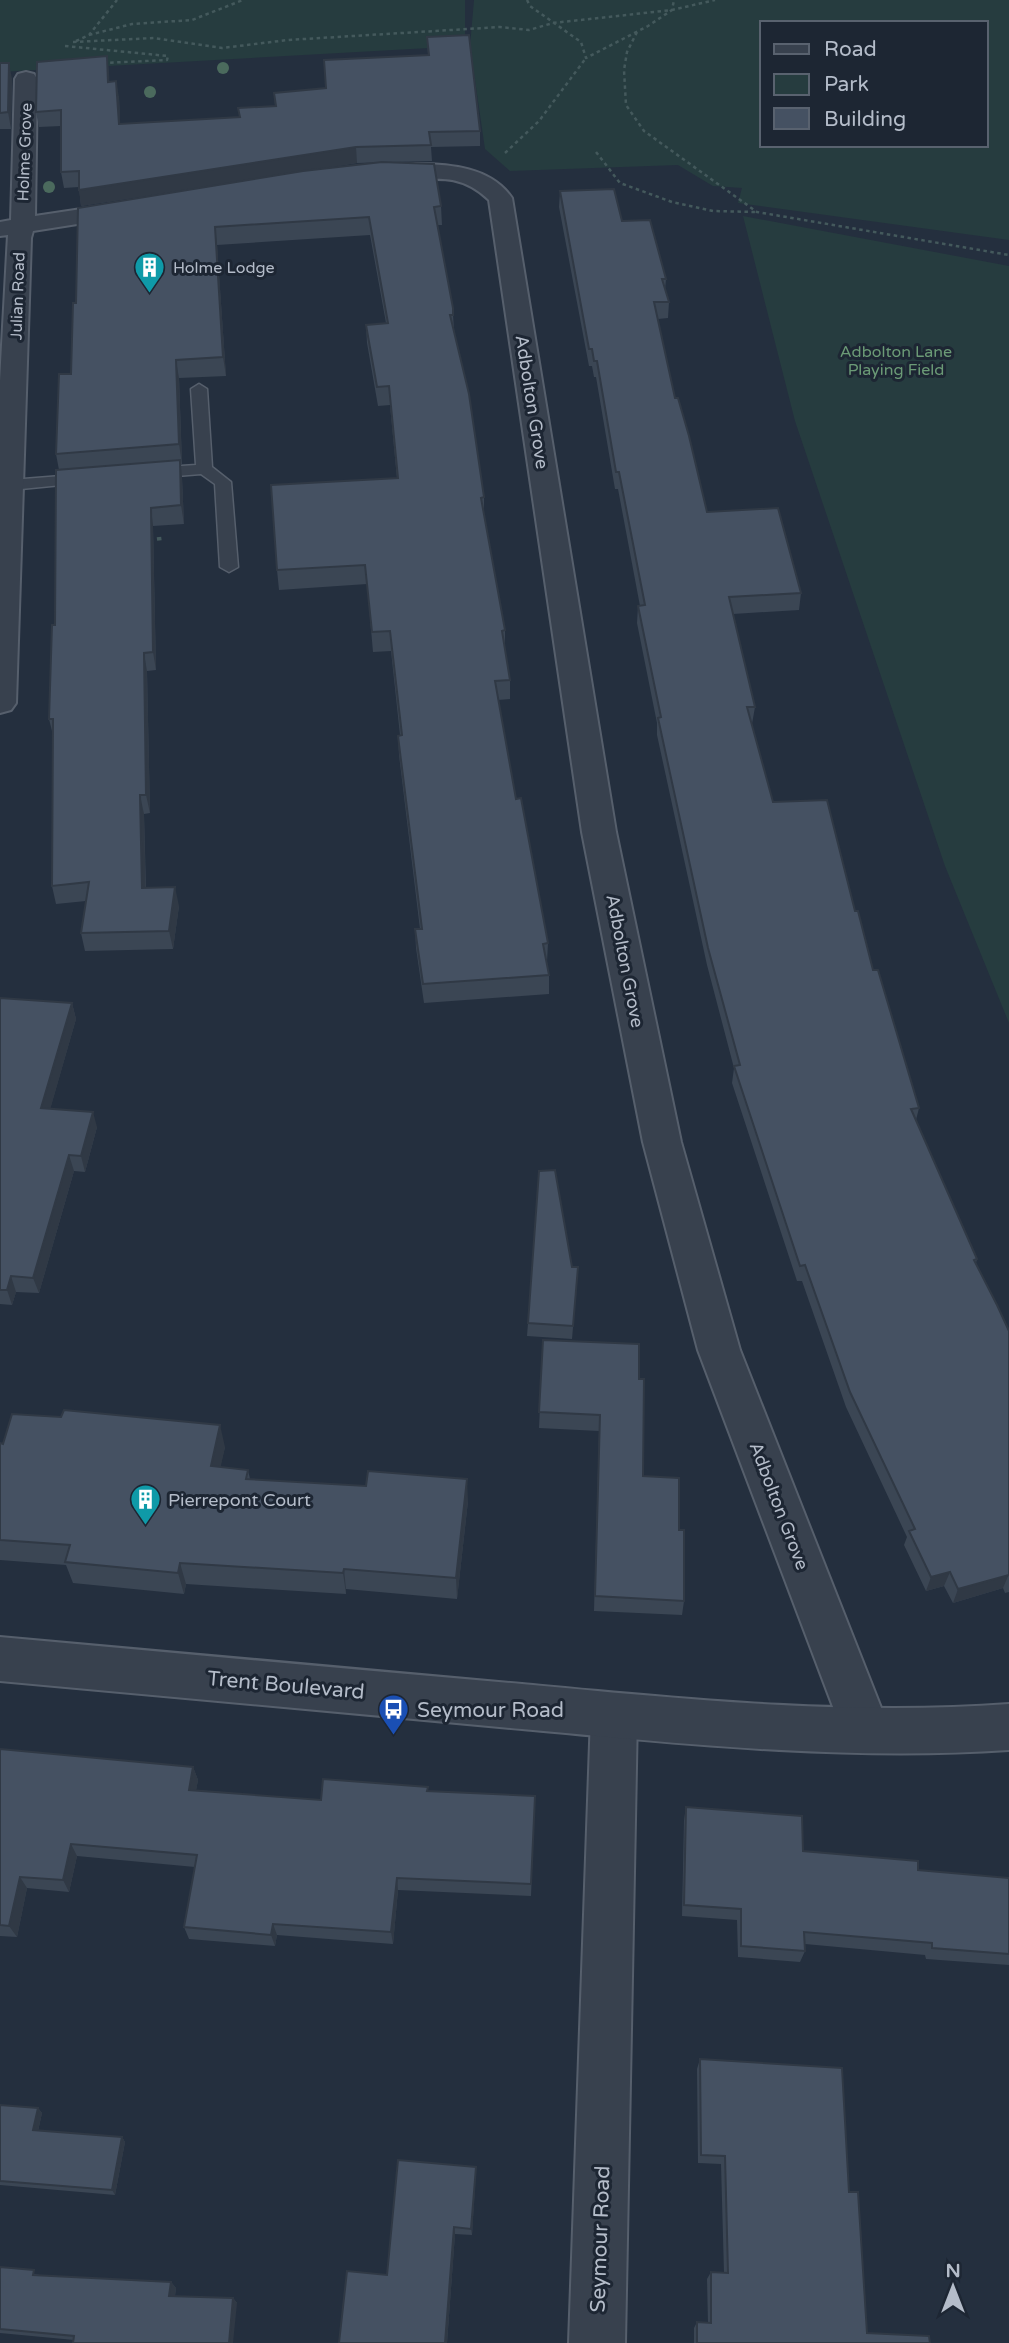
<svg xmlns="http://www.w3.org/2000/svg" width="1009" height="2343" font-family="'Varela Round',sans-serif">
  <rect width="100%" height="100%" fill="#242f3e"/>
  <!-- green -->
  <path fill="#263c3f" fill-rule="evenodd" d="M0 0H465V46L0 72Z
    M474 0H1009V240L738 203 742 188 713 186 678 165 510 171 485 149 470 46ZM762 23H986V145H762Z
    M743 216 1009 266V1023L945 866 795 421Z"/>
  <g fill="none" stroke-linecap="round" stroke-linejoin="round">
    <defs>
      <path id="service" d="M199 384 207 389 212 467 231 482 238 567 229 572 220 567 215 484 201 474 152 478 144 473 152 468 196 465 191 389Z
        M86 474 92 476 94 479 92 482 11 490 3 485 11 480Z"/>
      <path id="minor" d="M26 72 34 74 37 79 35 216 128 202 136 204 140 209 136 214 128 216 33 231 31 238 16 703 11 710 0 713V381L8 235 0 236V222L11 220 15 79 18 74Z
        M416 164C450 164 491 167 512 198L616 832 681 1142 740 1350 889 1728 882 1744 865 1751 848 1744 841 1728 698 1350 643 1142 582 832 489 200C450 163 418 188 377 178L373 173 377 168Z
        M614 1693 631 1699 637 1715 625 2343H569L591 1715 597 1699Z"/>
      <path id="tertiary" d="M0 1637C174 1653 348 1669 522 1684 683 1699 848 1716 1009 1704V1750C848 1761 683 1744 522 1729 348 1713 174 1697 0 1681Z"/>
    </defs>
    <!-- service casing -->
    <use href="#service" stroke="#565f6c" stroke-width="3"/>
    <!-- minor casing -->
    <use href="#minor" stroke="#565f6c" stroke-width="4"/>
    <!-- tertiary casing -->
    <use href="#tertiary" stroke="#565f6c" stroke-width="4"/>
    <!-- path-far1 -->
    <path stroke="#44595c" stroke-width="2.5" stroke-dasharray="3.5 3.5" stroke-linecap="butt" d="M527 0 530 6 581 42 586 58 648 26 672 10 674 0
      M637 32 627 52 624 70 626 105 644 131 757 212 1009 255
      M89 35 132 24 192 20 243 0
      M76 41 89 35 117 0
      M73 42 154 38 222 48 288 40 500 27 529 30 553 23 672 10 715 0
      M65 46 168 56 167 60 104 63
      M596 152 620 183 672 202 713 211 756 212
      M505 153 539 121 586 58"/>
    <!-- path -->
    <path stroke="#44595c" stroke-width="3.5" stroke-dasharray="4.5 4.5" stroke-linecap="butt" d="M148 540 165 538"/>
    <!-- service -->
    <use href="#service" fill="#38414e" fill-rule="evenodd"/>
    <!-- minor -->
    <use href="#minor" fill="#38414e" fill-rule="evenodd"/>
    <!-- tertiary -->
    <use href="#tertiary" fill="#38414e" fill-rule="evenodd"/>
  </g>
  <!-- trees -->
  <g fill="#4b6a5d">
    <circle cx="223" cy="68" r="6"/>
    <circle cx="150" cy="92" r="6"/>
    <circle cx="49" cy="187" r="6"/>
  </g>
  <!-- wall -->
  <path fill="#3b4654" d="M427 37 480 131V146L431 147 432 161 357 163 81 206 79 187 64 188 61 172V126L39 127 36 112 107 56 109 82 119 97 120 124 240 117 275 106 274 93 326 88 428 55Z
    M0 63 12 79 11 129H0Z
    M560 191 622 221 666 279 665 290 669 302 668 318 658 319 675 398 707 512 801 593 799 610 733 614 755 707 752 724 773 802 855 911 873 970 919 1108 916 1120 977 1259 976 1263 1009 1331V1592L1005 1593 1003 1588 953 1603 944 1586 926 1591 904 1545 907 1537 846 1407 802 1281H797L732 1083 734 1068 707 965 657 735V723L637 623 638 606H640L618 489H615L596 377H594L592 366H589L559 207Z
    M441 206 442 225H437L453 315 454 329 484 497V515L505 630V649L510 680V699L498 700 516 799 548 943 547 962 549 975V994L424 1003 416 948 415 929H420L399 755 398 736 400 735 391 651 373 652 367 584 279 590 277 570 397 479 390 405 378 406 367 343 366 325 386 323 370 235 217 245 226 376 179 378 182 464H180L182 478 184 524 153 526 156 670 147 671 150 813 144 814 146 888 179 906 173 949 85 951 81 933 86 901 56 904 52 886 53 735 49 719 55 625 59 470 56 454 71 374 76 303 78 208Z
    M0 999 72 1003 76 1019 50 1109 97 1127 85 1172 74 1171 39 1293 16 1292 12 1305 0 1304Z
    M572 1267 577 1280 572 1339 527 1336 528 1323Z
    M543 1340 639 1379 643 1476 684 1601 682 1615 594 1611 599 1431 539 1428Z
    M0 1443 225 1447 220 1467 248 1470 250 1479 468 1501 457 1599 346 1589V1594L186 1584 184 1594 73 1583 66 1565 0 1560Z
    M0 1749 193 1767 198 1780 196 1790 321 1800 428 1791 535 1796 531 1896 398 1890 393 1944 277 1935 275 1946 189 1939 184 1927 195 1867 77 1856 69 1892 27 1888 17 1937 0 1936Z
    M686 1807 803 1851 918 1870 1009 1878V1965L926 1959 925 1955 805 1944V1951L800 1962 738 1957 737 1920 682 1916 684 1820Z
    M700 2059 849 2192 867 2333 930 2343H694V2328L697 2322 708 2323 707 2279 711 2272 724 2273 721 2164 698 2163 697 2069Z
    M0 2105 38 2108 42 2113 38 2131 122 2137 125 2142 115 2195 0 2185Z
    M476 2167 472 2235 455 2234 447 2343H339L387 2275Z
    M0 2267 40 2275 171 2282 176 2288 175 2296 233 2298 237 2303 74 2340 0 2333Z"/>
  <!-- shaded-wall -->
  <path fill="#303945" d="M107 56 109 71 110 97 108 82Z
    M9 63 12 79 11 129 8 112Z
    M116 81 119 97 121 140 119 124Z
    M356 147 357 163 81 206 79 190Z
    M215 227 217 245 226 376 223 357Z
    M176 360 179 378 182 464 179 444Z
    M180 460 182 478 184 524 181 505Z
    M151 508 153 526 156 670 153 652Z
    M144 653 147 671 150 813 146 795Z
    M140 795 144 814 146 906 142 888Z
    M175 887 179 906 173 949 169 931Z
    M72 1003 76 1019 46 1124 41 1108Z
    M93 1112 97 1127 85 1172 81 1156Z
    M69 1155 74 1171 39 1293 33 1278Z
    M11 1276 16 1292 12 1305 7 1290Z
    M220 1425 225 1447 216 1488 211 1466Z
    M467 1479 468 1501 457 1599 456 1578Z
    M180 1563 186 1584 184 1594 178 1573Z
    M344 1569 346 1589V1594L343 1573Z
    M950 1572 944 1586 926 1591 931 1577Z
    M1009 1574 1003 1588 953 1603 958 1589Z
    M193 1767 198 1780 194 1802 189 1790Z
    M71 1844 77 1856 69 1892 63 1880Z
    M20 1877 27 1888 17 1937 9 1926Z
    M397 1878 398 1890 393 1944 391 1932Z
    M273 1924 277 1935 275 1946 271 1935Z
    M38 2108 42 2113 37 2135 33 2130Z
    M122 2137 125 2142 115 2195 112 2190Z
    M476 2167V2174L472 2235 471 2229Z
    M454 2227 455 2234 447 2343H445Z
    M171 2282 176 2288 174 2301 169 2296Z
    M233 2298 237 2303 233 2343H229Z"/>
  <!-- building -->
  <path fill="#455162" stroke="#303945" stroke-width="2" d="M469 35 480 131 429 132 431 145 356 147 79 190V171L61 172V110L36 112 37 62 107 56 108 82 116 81 119 124 240 117 238 108 276 106 274 93 326 88 324 60 429 55 427 37Z
    M0 63H9L8 112 0 113Z
    M382 162 434 164 441 206 434 207 453 308V315H450L469 394 484 497 481 498 505 630 502 631 510 680 495 681 516 799 521 798 532 857 548 943 543 944 549 975 423 984 415 929H422L398 736 402 735 390 631 372 632 365 565 277 570 271 485 398 478 389 386 377 387 366 325 388 323 369 217 215 227 223 357 176 360 179 444 56 454 59 374H71L73 303H76L78 208 303 171Z
    M614 189 622 221 650 220 666 279H662L669 302H654L675 398H678L689 436 707 512 778 508 801 593 729 597 755 707H747L773 802 827 800 855 911H858L873 970H878L919 1108 911 1109 977 1259 974 1260 997 1305 1009 1331V1575L958 1589 950 1572 931 1577 909 1531 915 1529 850 1392 805 1265 800 1266 734 1066 740 1065 708 948 658 718 661 717 638 606 645 605 619 472H616L597 361H594L592 349H589L560 191Z
    M180 460 181 505 151 508 153 652 144 653 146 795H140L142 888 175 887 169 931 81 933 89 882 52 886 53 719H49L52 625H55L56 470Z
    M0 998 72 1003 41 1108 93 1112 81 1156 69 1155 33 1278 11 1276 7 1290H0Z
    M555 1170 572 1267H578L573 1326 528 1323 539 1171Z
    M543 1340 639 1344V1379H644L643 1476 679 1478V1530H684V1601L595 1596 600 1415 539 1412Z
    M64 1410 220 1425 211 1466 248 1470 246 1479 366 1486 368 1471 467 1479 456 1578 344 1569 343 1573 180 1563 178 1573 65 1562 70 1545 0 1540V1443L3 1444 12 1414 61 1417Z
    M0 1749 193 1767 189 1790 321 1800 323 1779 428 1787 427 1791 535 1796 531 1884 397 1878 391 1932 273 1924 271 1935 184 1927 197 1855 71 1844 63 1880 20 1877 9 1926 0 1925Z
    M686 1807 802 1816 803 1851 918 1861V1870L1009 1878V1954L932 1948V1943L804 1932 805 1951 741 1946V1909L684 1905Z
    M700 2059 842 2068 849 2192H858L867 2333 929 2336 930 2343H697V2322L711 2323V2272L728 2273 725 2156 701 2155Z
    M0 2105 38 2108 33 2130 122 2137 112 2190 0 2181Z
    M398 2160 476 2167 471 2229 454 2227 445 2343H339L347 2271 387 2275Z
    M0 2267 34 2270 33 2275 171 2282 169 2296 233 2298 229 2343H73L74 2336 0 2329Z"/>
  <!-- icons -->
  <defs>
    <symbol id="building-pin" viewBox="-11 -11 22 30"><path d="M0 17L-7.5 6A9.5 9.5 0 1 1 7.5 6Z" fill="#0f9aa8" stroke="#1d2633"/><path d="M-4-6H4V6H1V3H-1V6H-4ZM-2.5-4.3h1.7v1.8h-1.7ZM.8-4.3h1.7v1.8H.8ZM-2.5-1h1.7V.8h-1.7ZM.8-1h1.7V.8H.8Z" fill="#fff"/></symbol>
    <symbol id="bus-pin" viewBox="-11 -11 22 30"><path d="M0 17L-7.5 6A9.5 9.5 0 1 1 7.5 6Z" fill="#1a4fb4" stroke="#1d2633"/><path d="M-5-6H5V4H4V6H2V4H-2V6H-4V4H-5ZM-3.5-4V0h7V-4ZM-3.5 1.2v1.5H-2V1.2ZM2 1.2v1.5H3.5V1.2Z" fill="#fff"/></symbol>
  </defs>
  <g fill-rule="evenodd">
    <use href="#building-pin" x="132" y="250" width="35" height="47"/>
    <use href="#building-pin" x="128" y="1482" width="35" height="47"/>
    <use href="#bus-pin" x="376" y="1692" width="35" height="47"/>
  </g>
  <g text-anchor="middle" stroke-width="6" stroke-linejoin="round" paint-order="stroke">
    <!-- far-street labels -->
    <g font-size="16" fill="#b4bcc9" stroke="#1d2633">
      <text transform="translate(24 152) rotate(-88)" y="6">Holme Grove</text>
      <text transform="translate(17 296) rotate(-88)" y="6">Julian Road</text>
    </g>
    <!-- far-poi labels -->
    <g font-size="16" fill="#b4bcc9" stroke="#1d2633" text-anchor="start">
      <text x="173" y="273">Holme Lodge</text>
    </g>
    <!-- far-park labels -->
    <g font-size="16" fill="#6b9a76" stroke="#1d2633">
      <text x="896" y="357">Adbolton Lane<tspan x="896" dy="18">Playing Field</tspan></text>
    </g>
    <!-- street labels -->
    <g font-size="18" fill="#b4bcc9" stroke="#1d2633">
      <text transform="translate(532 402) rotate(81)" y="6">Adbolton Grove</text>
      <text transform="translate(625 961) rotate(79)" y="6">Adbolton Grove</text>
      <text transform="translate(779 1506) rotate(69)" y="6">Adbolton Grove</text>
    </g>
    <!-- poi labels -->
    <g font-size="18" fill="#b4bcc9" stroke="#1d2633" text-anchor="start">
      <text x="168" y="1506">Pierrepont Court</text>
    </g>
    <!-- near-street labels -->
    <g font-size="21" fill="#b4bcc9" stroke="#1d2633">
      <text transform="translate(286 1685) rotate(5)" y="7">Trent Boulevard</text>
      <text transform="translate(600 2239) rotate(-88)" y="7">Seymour Road</text>
    </g>
    <!-- near-poi labels -->
    <g font-size="21" fill="#b4bcc9" stroke="#1d2633" text-anchor="start">
      <text x="417" y="1717">Seymour Road</text>
    </g>
  </g>
  <!-- legend -->
  <rect x="760" y="21" width="228" height="126" fill="#1d2633" stroke="#59626f" stroke-width="2"/>
  <rect x="774" y="44" width="35" height="10" fill="#38414e" stroke="#59626f" stroke-width="2"/>
  <text x="824" y="56" font-size="21" fill="#b4bcc9">Road</text>
  <rect x="774" y="74" width="35" height="21" fill="#263c3f" stroke="#59626f" stroke-width="2"/>
  <text x="824" y="91" font-size="21" fill="#b4bcc9">Park</text>
  <rect x="774" y="108" width="35" height="21" fill="#455162" stroke="#59626f" stroke-width="2"/>
  <text x="824" y="126" font-size="21" fill="#b4bcc9">Building</text>
  <!-- north arrow -->
  <g transform="translate(953 2287)" stroke="#1d2633" stroke-width="5" paint-order="stroke">
  <path d="M0-5L12 26L0 18L-12 26Z" fill="#b4bcc9"/>
  <text y="-10" font-size="19" font-weight="bold" text-anchor="middle" fill="#b4bcc9">N</text>
  </g>
</svg>
